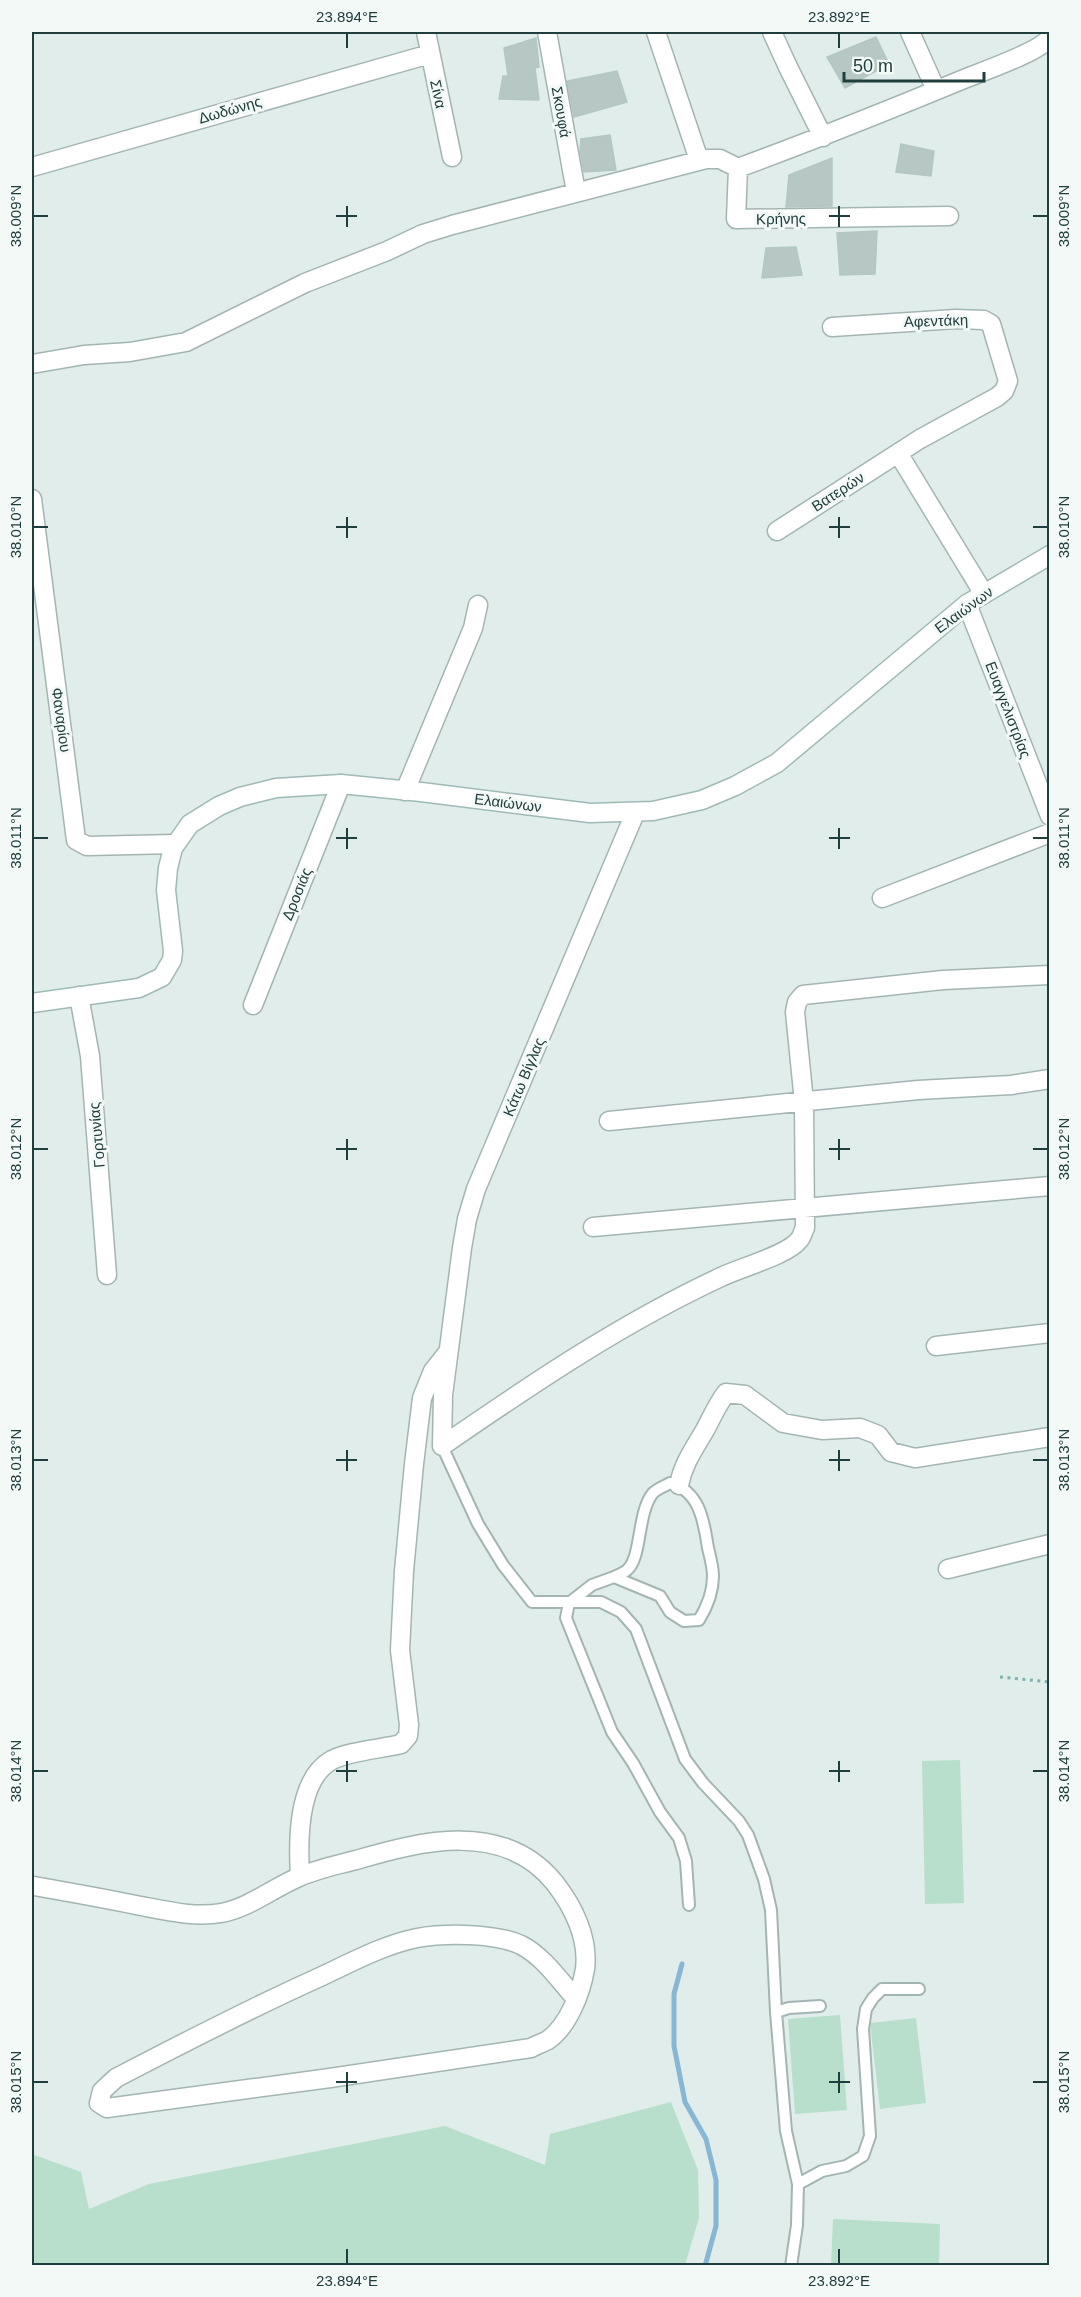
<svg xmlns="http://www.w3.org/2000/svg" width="1081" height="2297" font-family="Arial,sans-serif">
  <rect width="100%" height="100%" fill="#e1edea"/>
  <!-- green -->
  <path fill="#b8dfcb" d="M960 1760 964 1903 925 1904 922 1761Z
    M840 2015 847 2110 795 2114 788 2019Z
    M916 2018 926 2103 880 2109 870 2023Z
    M671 2102 698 2170 699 2218 685 2265H32V2154L81 2172 89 2209 149 2184 445 2126 545 2165 550 2134Z
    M833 2219 940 2224 939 2265H831Z"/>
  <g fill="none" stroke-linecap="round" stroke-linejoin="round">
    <!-- stream -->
    <path stroke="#86b7d5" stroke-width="5" d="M682 1964 674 1994V2046L685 2102 706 2139 716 2180V2226L705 2266"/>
  </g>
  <!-- building -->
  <path fill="#b6c7c4" stroke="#b3c7c3" stroke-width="1.5" d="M876 37 889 64 845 88 827 57Z
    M536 38 539 67 535 68 539 100 499 99 503 76H508L504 48Z
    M617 71 627 102 574 117 567 81Z
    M610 135 616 170 584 172 580 151 581 139Z
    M901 144 934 151 931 176 896 172Z
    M832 158V206L786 207 789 175Z
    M877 231 875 274 840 275 837 233Z
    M796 247 802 275 762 278 766 248Z"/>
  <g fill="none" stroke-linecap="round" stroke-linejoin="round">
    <defs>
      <path id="lane" d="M442 1446 478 1524 503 1565 532 1602H601L621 1612 636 1629 685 1759 703 1783 739 1821 748 1835 764 1879 771 1910 776 2012 786 2131 798 2184 797 2225 791 2266
        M614 1577C618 1575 624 1573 627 1570 642 1558 637 1512 653 1493 657 1489 665 1486 670 1483 700 1491 704 1522 708 1548 710 1556 713 1567 713 1576 713 1592 707 1607 699 1620L684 1621 670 1612 660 1596 614 1577 592 1585 569 1603 566 1618 612 1732 633 1763 660 1812 679 1838 686 1861 689 1905
        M776 2012 789 2008 820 2006
        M798 2184 822 2171 846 2166 863 2156 870 2136 863 2029 866 2009 873 1998 882 1989H919"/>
      <path id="street" d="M426 32 452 157
        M547 32 576 192
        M656 32 699 160
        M772 32 788 67 823 137
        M910 32 936 90
        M32 167 430 54
        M738 168 736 219 949 216
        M32 364 84 355 130 352 186 342 305 283 387 251 423 234 452 225 706 159H720L738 168C814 140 889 110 964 79 981 72 1042 51 1050 37
        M898 453 984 594
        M32 499 76 840 87 846 175 844
        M777 531 920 439 997 397 1004 391 1008 381 991 324 984 320 956 319 832 327
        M967 604 1050 816
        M405 791 473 628 478 605
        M882 898 1050 833
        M79 996 90 1056 107 1275
        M253 1005 341 784
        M609 1121 918 1090 1011 1085 1050 1079
        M593 1227 1050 1186
        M936 1346 1050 1333
        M442 1446C532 1384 622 1323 721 1277 739 1268 788 1255 799 1240 802 1237 803 1231 805 1228L804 1102 795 1012 797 1002 803 995 943 980 1050 975
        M442 1446 443 1395 462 1248 467 1219 476 1189 635 813
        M679 1485C683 1464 694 1449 705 1430 712 1417 717 1405 726 1393L745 1395 783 1423 822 1430 860 1428 878 1435 891 1452 915 1458 1050 1437
        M948 1569 1050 1544
        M300 1876C298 1842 297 1779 332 1760 350 1751 381 1749 401 1744L408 1736 409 1725 400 1650 404 1571 414 1464 422 1398 433 1371 448 1352
        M34 1886C68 1892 102 1898 136 1905 163 1910 194 1918 221 1913 249 1908 273 1888 299 1877 317 1869 337 1865 356 1860 421 1841 503 1820 554 1882 573 1906 589 1938 585 1969 581 1993 568 2026 548 2040 543 2043 536 2045 531 2048L330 2078 107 2108 99 2103 102 2091 116 2078C183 2043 251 2008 320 1977 352 1962 383 1945 417 1938 445 1933 495 1933 521 1945 543 1956 560 1981 576 1999"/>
      <path id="secondary" d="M32 1003 139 988 162 977 172 960 173 951 166 890 168 868 173 848 190 824 219 806 240 797 276 788 341 784 421 792 590 813 653 811 702 800 735 786 777 763 967 604 1050 555"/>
    </defs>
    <!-- lane casing -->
    <use href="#lane" stroke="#a3b5b3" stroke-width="14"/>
    <!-- street casing -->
    <use href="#street" stroke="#a3b5b3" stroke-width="21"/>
    <!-- secondary casing -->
    <use href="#secondary" stroke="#9fb9b5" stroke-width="21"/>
    <!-- path -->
    <path stroke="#7fb2ad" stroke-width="3" stroke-dasharray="3 4.5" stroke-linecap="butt" d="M1000 1677 1050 1682"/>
    <!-- lane -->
    <use href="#lane" stroke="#fff" stroke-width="10"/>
    <!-- street -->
    <use href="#street" stroke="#fff" stroke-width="18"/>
    <!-- secondary -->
    <use href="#secondary" stroke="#fff" stroke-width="18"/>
  </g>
  <!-- ticks -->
  <path fill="none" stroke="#203e3d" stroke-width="2" d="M347 33V48M839 33V48M347 206V227M839 206V227M33 216H48M336 216H357M829 216H850M1033 216H1048M347 517V538M839 517V538M33 527H48M336 527H357M829 527H850M1033 527H1048M347 828V849M839 828V849M33 838H48M336 838H357M829 838H850M1033 838H1048M347 1139V1160M839 1139V1160M33 1149H48M336 1149H357M829 1149H850M1033 1149H1048M347 1450V1471M839 1450V1471M33 1460H48M336 1460H357M829 1460H850M1033 1460H1048M347 1761V1782M839 1761V1782M33 1771H48M336 1771H357M829 1771H850M1033 1771H1048M347 2072V2093M839 2072V2093M33 2082H48M336 2082H357M829 2082H850M1033 2082H1048M347 2249V2264M839 2249V2264"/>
  <g text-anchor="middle" stroke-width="6" stroke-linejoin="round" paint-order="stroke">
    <!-- street labels -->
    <g font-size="15" fill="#203e3d" stroke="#f2f9f7">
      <text transform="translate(438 94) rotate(78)" y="5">Σίνα</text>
      <text transform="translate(230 110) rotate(-16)" y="5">Δωδώνης</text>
      <text transform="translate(561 112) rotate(80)" y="5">Σκουφά</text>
      <text transform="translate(781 219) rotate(-1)" y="5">Κρήνης</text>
      <text transform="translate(936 321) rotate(-2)" y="5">Αφεντάκη</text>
      <text transform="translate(838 492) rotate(-33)" y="5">Βατερών</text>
      <text transform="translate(964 610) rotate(-36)" y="5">Ελαιώνων</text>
      <text transform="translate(1008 710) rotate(69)" y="5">Ευαγγελιστρίας</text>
      <text transform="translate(61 720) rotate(82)" y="5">Φαναρίου</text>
      <text transform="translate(508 803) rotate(7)" y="5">Ελαιώνων</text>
      <text transform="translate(297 894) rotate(-68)" y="5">Δροσιάς</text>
      <text transform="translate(524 1077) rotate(-67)" y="5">Κάτω Βίγλας</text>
      <text transform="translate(97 1135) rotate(-95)" y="5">Γορτυνίας</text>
    </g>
  </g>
  <!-- border -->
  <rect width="1081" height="2297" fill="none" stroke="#f2f9f7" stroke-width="66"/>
  <!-- scale -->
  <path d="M844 72v9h140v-9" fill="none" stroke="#203e3d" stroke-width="3"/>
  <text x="853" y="72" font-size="18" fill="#203e3d" stroke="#f2f9f7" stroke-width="4.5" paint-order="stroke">50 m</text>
  <rect x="33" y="33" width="1015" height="2231" fill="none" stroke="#203e3d" stroke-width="2"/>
  <g font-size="15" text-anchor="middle" fill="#203e3d">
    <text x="347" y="22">23.894°E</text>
    <text x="839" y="22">23.892°E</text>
    <text transform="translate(1064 216) rotate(-90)" y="5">38.009°N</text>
    <text transform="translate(16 216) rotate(-90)" y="5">38.009°N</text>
    <text transform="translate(1064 527) rotate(-90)" y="5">38.010°N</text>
    <text transform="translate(16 527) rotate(-90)" y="5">38.010°N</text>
    <text transform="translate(16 838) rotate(-90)" y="5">38.011°N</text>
    <text transform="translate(1064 838) rotate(-90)" y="5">38.011°N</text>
    <text transform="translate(16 1149) rotate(-90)" y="5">38.012°N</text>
    <text transform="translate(1064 1149) rotate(-90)" y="5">38.012°N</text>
    <text transform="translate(16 1460) rotate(-90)" y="5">38.013°N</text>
    <text transform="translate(1064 1460) rotate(-90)" y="5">38.013°N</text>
    <text transform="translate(1064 1771) rotate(-90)" y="5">38.014°N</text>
    <text transform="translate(16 1771) rotate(-90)" y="5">38.014°N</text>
    <text transform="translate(16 2082) rotate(-90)" y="5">38.015°N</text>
    <text transform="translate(1064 2082) rotate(-90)" y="5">38.015°N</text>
    <text x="347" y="2286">23.894°E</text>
    <text x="839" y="2286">23.892°E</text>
  </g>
</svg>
